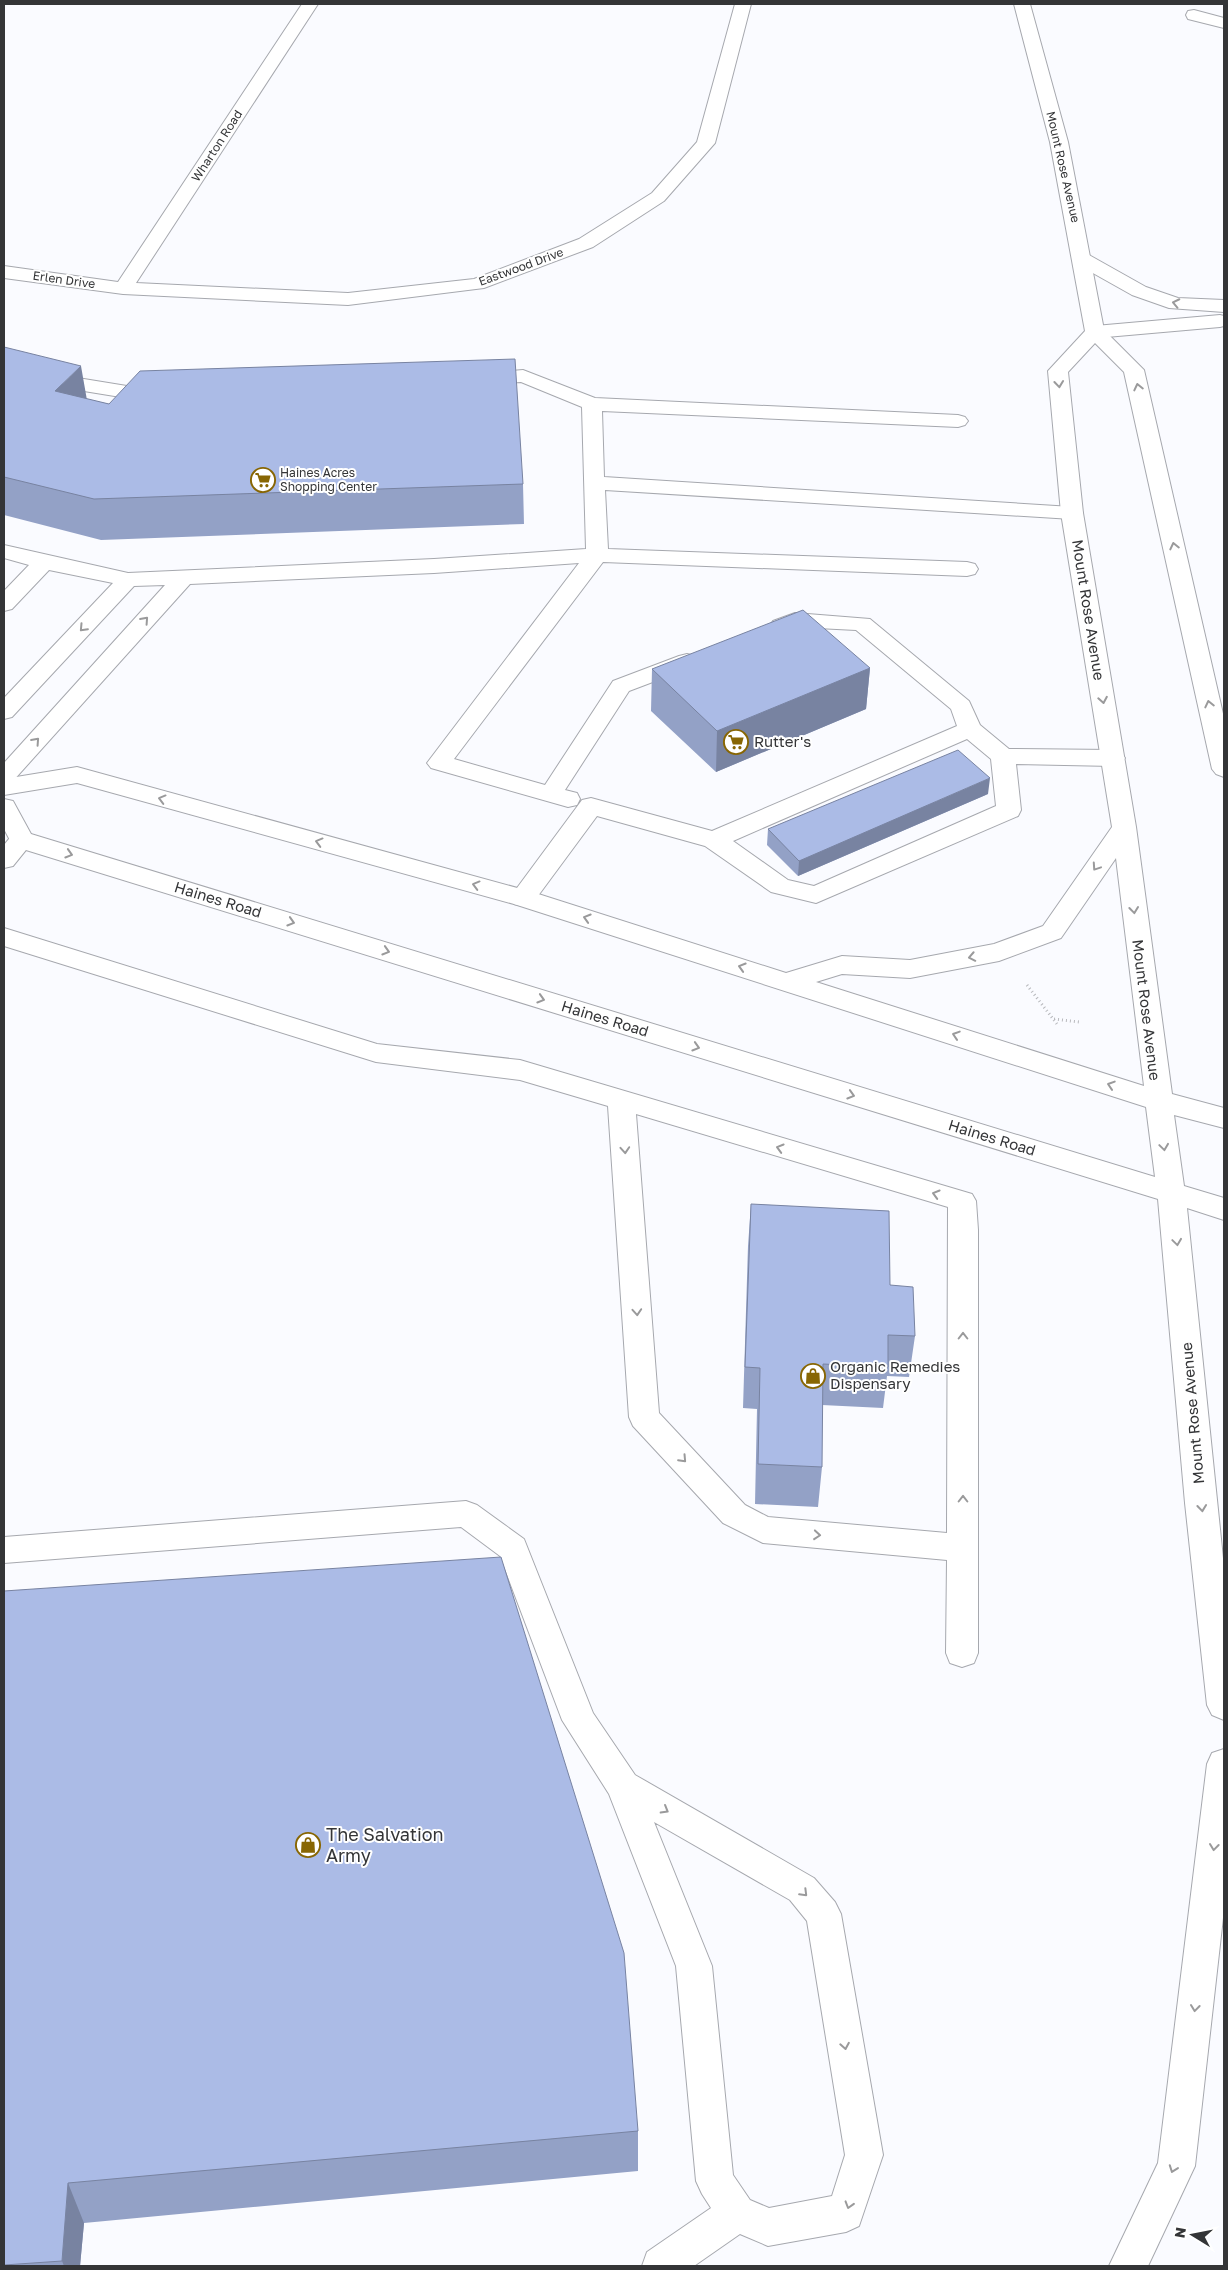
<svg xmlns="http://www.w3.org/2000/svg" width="1228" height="2270" font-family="'Golos Text',sans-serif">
  <rect width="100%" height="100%" fill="#fafbff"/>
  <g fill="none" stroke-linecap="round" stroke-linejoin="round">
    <defs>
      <path id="minor" d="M302 4H318L136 283 348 293 474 279 579 239 652 193 697 142 735 4H751L715 143 664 201 593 247 484 288 348 305 123 294 4 278V266L118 282Z
        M1194 10 1224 18V28L1188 19 1186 15 1188 11Z
        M1082 253 1089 255 1146 287 1178 298 1224 300V312L1169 308 1132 295 1075 263 1073 259 1075 255Z
        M1220 315 1224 316V326L1220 327 1095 338 1088 336 1085 332 1088 328 1095 326Z
        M4 366 133 387 157 386 164 388 167 392 164 396 133 399 4 378Z
        M523 370 595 398 958 415 965 417 968 421 965 425 958 427 602 411 604 477 1072 507 1080 508 1083 513 1080 518 1072 519 605 490 608 549 967 562 975 564 978 569 975 574 967 576 603 562 454 759 545 785 613 681 679 656 687 654 695 656 698 661 695 666 629 691 565 790 577 793 580 799 577 805 568 807 431 768 427 763 579 563 434 573 190 584 12 782 4 785V763L165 585 134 586 12 717 4 719V698L113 583 49 570 12 609 4 611V591L29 565 4 558V545L128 573 434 559 586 549 582 407 521 382 480 384 473 382 470 378 473 374Z
        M795 613 870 619 969 701 980 725 1009 749 1113 750 1121 753 1125 758 1121 763 1113 766 1016 764 1021 810 1018 816 816 903 771 892 705 846 597 816 532 904 523 906 514 904 510 898 514 892 582 800 591 798 712 831 957 726 951 709 856 630 798 627 781 633 773 631 770 626 773 621ZM967 739 991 759 996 806 814 886 788 880 733 841Z
        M22 832 31 834 34 840 13 866 4 868V845L13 834Z
        M4 928 377 1044 520 1060 972 1194 976 1201 978 1230V1653L974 1663 962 1667 950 1663 946 1653 947 1560 763 1543 723 1523 633 1426 629 1417 608 1106 520 1080 376 1062 4 946ZM636 1114 948 1207 947 1533 768 1517 745 1505 659 1413Z
        M466 1501 477 1505 524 1539 593 1713 635 1775 814 1878 835 1902 841 1914 883 2155 859 2226 846 2232 768 2246 740 2234 694 2266H642L647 2252 711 2208 702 2194 696 2181 676 1966 609 1794 562 1720 500 1556 461 1527 4 1563V1537ZM654 1822 790 1900 807 1921 845 2155 832 2196 769 2208 750 2200 733 2175 712 1966Z"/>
      <path id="major" d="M1014 4H1030L1068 142 1104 330 1144 370 1224 718V777L1216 774 1212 769 1124 372 1095 343 1068 372 1083 513 1136 827 1172 1094 1224 1108V1128L1174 1115 1184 1186 1224 1198V1220L1187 1208 1224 1568V1720L1212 1715 1207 1705 1185 1503 1158 1199 13 846 4 829V799L13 801 31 834 1155 1177 1146 1107 514 904 77 783 4 795V779L77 767 532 892 786 973 842 956 910 960 994 944 1043 926 1112 827 1061 513 1048 371 1085 331 1050 142ZM1116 858 1144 1086 816 982 842 974 910 978 999 961 1061 938Z"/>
      <path id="highway" d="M1224 1749V1909L1195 2166 1148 2266H1109L1158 2163 1207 1764 1212 1753Z"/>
    </defs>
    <!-- minor casing -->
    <use href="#minor" stroke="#a6a8ae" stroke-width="2"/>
    <!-- major casing -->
    <use href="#major" stroke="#a6a8ae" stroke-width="2"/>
    <!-- highway casing -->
    <use href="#highway" stroke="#a6a8ae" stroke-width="2"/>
    <!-- path -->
    <path stroke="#b8b9bd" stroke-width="3" stroke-dasharray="1 3" stroke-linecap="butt" d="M1027 985 1057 1024
      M1054 1019 1079 1022"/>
    <!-- minor -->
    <use href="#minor" fill="#fff" fill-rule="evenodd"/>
    <!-- major -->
    <use href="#major" fill="#fff" fill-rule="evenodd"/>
    <!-- highway -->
    <use href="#highway" fill="#fff" fill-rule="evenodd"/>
  </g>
  <!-- wall -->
  <path fill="#93a1c6" d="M4 347 87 399 109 404 523 484 524 524 101 540 4 515Z
    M870 668 866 709 716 772 651 711 652 669Z
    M988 794 798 876 767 845 768 829Z
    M751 1204 890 1285 915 1336 909 1377 887 1376 883 1408 822 1405V1467L818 1507 755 1504 757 1409 743 1408 748 1246Z
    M4 1591 638 2131V2171L84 2223 80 2266H4Z"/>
  <!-- shaded-wall -->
  <path fill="#7883a1" d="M81 366 88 406 55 391Z
    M870 668 866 709 716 772 717 731Z
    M990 778 988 794 798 876 799 861Z
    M68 2183 84 2223 80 2266H64L62 2261Z"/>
  <!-- building -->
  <path fill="#abbbe6" stroke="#7883a1" d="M4 347 81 366 55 391 109 404 140 371 515 359 523 484 94 499 4 477Z
    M803 610 870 668 717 731 652 669Z
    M958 750 990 778 799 861 768 829Z
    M751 1204 889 1211 890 1285 913 1287 915 1336 888 1335V1367L823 1364 822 1467 758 1464 760 1368 745 1367Z
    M501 1557 624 1953 638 2131 68 2183 62 2261 4 2265V1591Z"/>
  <!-- one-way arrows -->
  <defs><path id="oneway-chevron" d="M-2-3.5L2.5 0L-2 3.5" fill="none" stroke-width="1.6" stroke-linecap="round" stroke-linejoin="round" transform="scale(1.25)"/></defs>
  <g stroke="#9a9a9b">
    <use href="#oneway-chevron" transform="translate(1176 303) rotate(-168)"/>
    <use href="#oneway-chevron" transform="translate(1059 384) rotate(84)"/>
    <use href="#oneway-chevron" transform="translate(1138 387) rotate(-103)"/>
    <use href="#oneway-chevron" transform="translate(1174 546) rotate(-103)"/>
    <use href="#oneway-chevron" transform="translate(145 620) rotate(-48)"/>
    <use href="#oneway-chevron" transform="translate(83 628) rotate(133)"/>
    <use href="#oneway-chevron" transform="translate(1103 700) rotate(80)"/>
    <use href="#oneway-chevron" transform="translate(1209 704) rotate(-103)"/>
    <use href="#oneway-chevron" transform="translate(36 741) rotate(-48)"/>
    <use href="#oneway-chevron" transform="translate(162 799) rotate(-165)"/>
    <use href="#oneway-chevron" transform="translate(319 842) rotate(-165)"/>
    <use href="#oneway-chevron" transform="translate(69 854) rotate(17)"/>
    <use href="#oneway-chevron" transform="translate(1096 867) rotate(124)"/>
    <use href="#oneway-chevron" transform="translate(476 885) rotate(-165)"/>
    <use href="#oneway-chevron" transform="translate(1134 910) rotate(83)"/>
    <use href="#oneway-chevron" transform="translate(587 918) rotate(-163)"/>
    <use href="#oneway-chevron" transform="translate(291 922) rotate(17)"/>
    <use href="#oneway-chevron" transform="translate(386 951) rotate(17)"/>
    <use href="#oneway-chevron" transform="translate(972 957) rotate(169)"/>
    <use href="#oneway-chevron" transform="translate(742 967) rotate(-163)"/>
    <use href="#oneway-chevron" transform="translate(541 999) rotate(17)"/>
    <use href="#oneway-chevron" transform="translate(956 1035) rotate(-162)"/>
    <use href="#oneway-chevron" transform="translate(696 1047) rotate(17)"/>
    <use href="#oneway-chevron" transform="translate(1111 1085) rotate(-162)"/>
    <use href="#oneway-chevron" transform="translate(851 1095) rotate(17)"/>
    <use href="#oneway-chevron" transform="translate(1164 1147) rotate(82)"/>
    <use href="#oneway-chevron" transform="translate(780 1148) rotate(-164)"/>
    <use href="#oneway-chevron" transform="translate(625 1150) rotate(86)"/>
    <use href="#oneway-chevron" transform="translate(936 1194) rotate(-164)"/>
    <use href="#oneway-chevron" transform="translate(1177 1242) rotate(82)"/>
    <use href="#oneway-chevron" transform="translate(637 1312) rotate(86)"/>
    <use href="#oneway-chevron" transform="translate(963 1336) rotate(-90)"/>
    <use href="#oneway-chevron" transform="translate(683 1459) rotate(47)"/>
    <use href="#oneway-chevron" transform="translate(963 1499) rotate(-90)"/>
    <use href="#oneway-chevron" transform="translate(1202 1508) rotate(84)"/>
    <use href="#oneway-chevron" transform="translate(817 1535) rotate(5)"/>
    <use href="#oneway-chevron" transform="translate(665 1810) rotate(30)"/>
    <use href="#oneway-chevron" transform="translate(1214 1847) rotate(97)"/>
    <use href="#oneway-chevron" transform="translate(804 1893) rotate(45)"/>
    <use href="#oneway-chevron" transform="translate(1195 2008) rotate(97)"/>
    <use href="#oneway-chevron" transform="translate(845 2046) rotate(80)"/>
    <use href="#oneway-chevron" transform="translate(1173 2169) rotate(110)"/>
    <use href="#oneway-chevron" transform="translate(849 2205) rotate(107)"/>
  </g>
  <!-- icons -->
  <defs>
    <symbol id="supermarket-ring" viewBox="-11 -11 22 22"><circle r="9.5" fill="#fff" stroke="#886603" stroke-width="1.5"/><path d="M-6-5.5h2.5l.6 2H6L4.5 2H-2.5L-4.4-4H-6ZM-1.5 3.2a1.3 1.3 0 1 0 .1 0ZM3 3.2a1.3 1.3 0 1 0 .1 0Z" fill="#886603"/></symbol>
    <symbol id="shop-ring" viewBox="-11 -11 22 22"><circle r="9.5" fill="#fff" stroke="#886603" stroke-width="1.5"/><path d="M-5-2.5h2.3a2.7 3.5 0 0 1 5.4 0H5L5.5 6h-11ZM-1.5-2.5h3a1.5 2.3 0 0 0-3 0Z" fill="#886603"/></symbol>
  </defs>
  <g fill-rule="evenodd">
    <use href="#supermarket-ring" x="249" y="466" width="28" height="28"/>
    <use href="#supermarket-ring" x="722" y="728" width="28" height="28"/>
    <use href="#shop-ring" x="799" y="1362" width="28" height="28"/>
    <use href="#shop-ring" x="294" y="1831" width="28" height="28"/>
  </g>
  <g text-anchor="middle" stroke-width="4" stroke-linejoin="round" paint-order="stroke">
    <!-- far-street labels -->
    <g font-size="12" fill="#343537" stroke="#fff">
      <text transform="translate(217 146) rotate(-57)" y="4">Wharton Road</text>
      <text transform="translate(1063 167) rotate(77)" y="4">Mount Rose Avenue</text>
      <text transform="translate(521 267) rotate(-20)" y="4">Eastwood Drive</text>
      <text transform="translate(64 280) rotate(8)" y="4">Erlen Drive</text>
    </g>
    <!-- far-poi labels -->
    <g font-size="12" fill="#343537" stroke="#fff" text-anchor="start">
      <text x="280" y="477">Haines Acres<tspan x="280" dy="14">Shopping Center</tspan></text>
    </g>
    <!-- street labels -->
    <g font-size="15" fill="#343537" stroke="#fff">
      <text transform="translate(1088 610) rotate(81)" y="5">Mount Rose Avenue</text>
      <text transform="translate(218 900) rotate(17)" y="5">Haines Road</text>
      <text transform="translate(1146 1010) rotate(83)" y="5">Mount Rose Avenue</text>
      <text transform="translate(605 1019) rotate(17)" y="5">Haines Road</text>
      <text transform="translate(992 1138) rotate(17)" y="5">Haines Road</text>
      <text transform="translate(1193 1413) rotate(-95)" y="5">Mount Rose Avenue</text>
    </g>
    <!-- poi labels -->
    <g font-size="15" fill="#343537" stroke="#fff" text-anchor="start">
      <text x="754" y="747">Rutter's</text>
      <text x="830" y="1372">Organic Remedies<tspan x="830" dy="17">Dispensary</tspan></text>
    </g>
    <!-- near-poi labels -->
    <g font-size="18" fill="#343537" stroke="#fff" text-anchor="start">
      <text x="326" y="1841">The Salvation<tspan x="326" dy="21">Army</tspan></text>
    </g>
  </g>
  <!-- border -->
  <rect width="1228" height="2270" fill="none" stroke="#343537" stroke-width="10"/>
  <!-- north arrow -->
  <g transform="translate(1193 2235) rotate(280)" stroke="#ffffff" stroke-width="4" paint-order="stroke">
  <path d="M0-4L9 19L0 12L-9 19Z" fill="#343537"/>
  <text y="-8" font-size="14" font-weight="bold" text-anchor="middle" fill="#343537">N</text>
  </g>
</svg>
